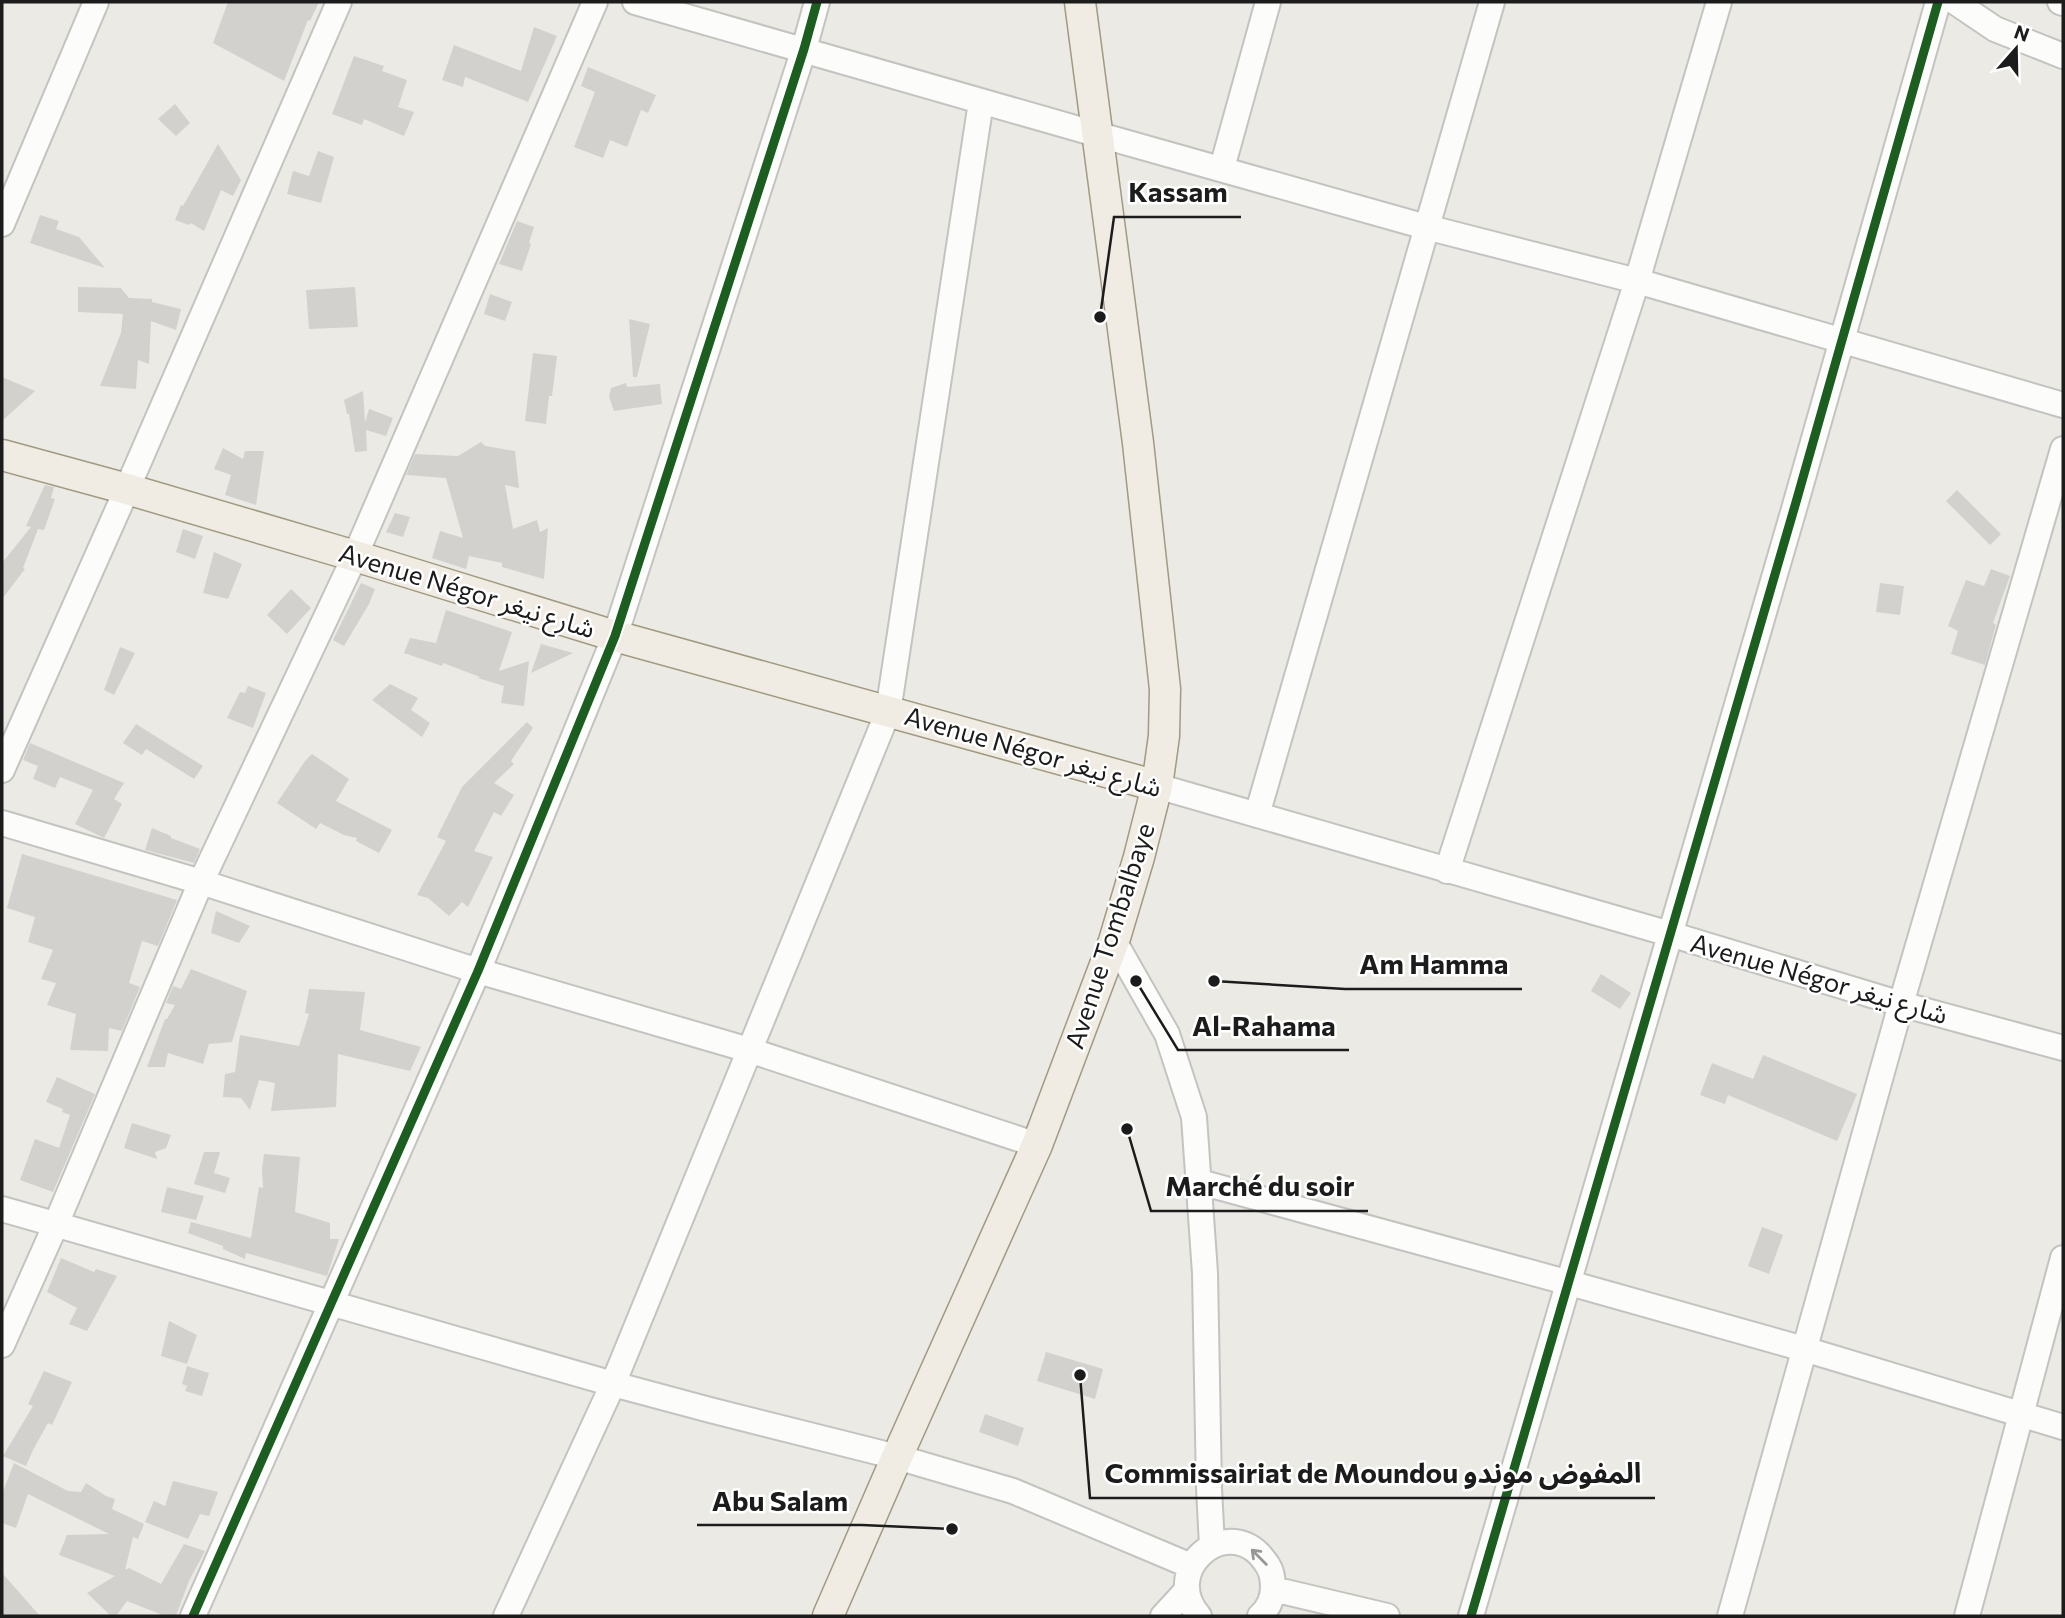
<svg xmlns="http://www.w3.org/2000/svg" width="2065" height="1618" font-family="Commissioner,'Noto Sans Arabic',sans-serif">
  <rect width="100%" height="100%" fill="#ebeae4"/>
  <!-- building -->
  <path fill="#d3d1cd" d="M228 2H319L310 21 308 20 284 81 213 43Z
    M534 27 557 36 528 102 465 77 463 87 442 80 454 45 521 71Z
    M354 56 384 66 382 71 407 80 398 107 414 112 404 136 364 119 362 125 332 114Z
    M588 67 656 95 648 113 641 110 627 147 610 140 603 158 574 147 595 92 581 86Z
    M175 104 190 123 176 136 158 119Z
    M218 144 241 180 233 196 221 190 204 231 191 223 189 225 175 220 181 205 183 206Z
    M318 151 334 157 321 203 287 194 293 171 309 176Z
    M40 215 59 221 56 229 79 237 105 268 30 243Z
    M517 221 534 227 529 243 531 244 522 271 499 264Z
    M78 287 121 288 129 298 152 299V302L181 309 176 330 151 321 149 364 138 360 136 389 100 386 121 333 123 314 78 312Z
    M355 287 358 327 309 329 306 290Z
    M490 294 512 302 505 321 484 314Z
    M629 319 650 324 637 377H633Z
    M533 353 557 356 552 396H549L546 424 525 421Z
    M2 377 35 391 2 421Z
    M626 383 627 387 660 384 662 404 614 411 609 397 611 388Z
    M363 391 365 423 369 409 393 418 386 436 366 430 367 451 355 452 349 414H347L344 400Z
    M481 442 485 446 515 451 519 488 505 485 513 529 537 520 540 532 548 528 544 579 502 567V563L469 556 466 569 432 558 440 531 463 538 446 478 406 475 415 454 458 456Z
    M223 448 243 459 245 451H264L256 505 225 495 231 475 214 469Z
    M45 485 54 487 51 498 55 499 44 530 38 529 23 568 25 569 2 599V563L31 527 26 526Z
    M1957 490 2001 534 1990 545 1946 501Z
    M395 513 410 517 403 537 386 532Z
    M183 529 203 536 195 559 176 552Z
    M214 552 242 564 228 599 203 593Z
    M1991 569 2010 576 1993 623 1996 625 1985 665 1951 654 1958 631 1948 626 1966 580 1984 586Z
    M361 583 375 589 369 604 344 646 333 640Z
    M1880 583 1904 586 1900 615 1876 612Z
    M291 589 311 608 287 634 267 615Z
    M446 610 512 632 499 671 529 661 524 706 501 703 504 686 478 678 480 677 443 663 442 666 404 653 410 638 436 643Z
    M541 644 573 653 531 673Z
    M120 647 135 653 114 695 104 690Z
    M390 684 418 698 411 710 430 723 422 737 372 700Z
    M248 686 266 693 253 728 227 718 240 692 245 693Z
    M527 722 533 728 511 761 514 764 494 783 514 795 501 816 494 812 474 851 493 857 468 907 462 902 449 916 428 898 417 895 446 841 437 837 462 787Z
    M136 724 203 766 194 779 146 749 142 755 123 743Z
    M30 743 124 783 114 799 122 804 104 838 75 824 93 790 60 777 55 788 33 779 38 766 23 760Z
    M312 754 349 779 336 801 392 830 379 853 356 841 357 838 344 835 320 823 316 829 277 803 305 761Z
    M152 828 171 836V838L200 849 194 863 145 850Z
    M22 854 177 900 158 946 142 941 129 983 140 987 122 1031 109 1028 108 1051 70 1050 76 1014 47 1005 56 983 41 979 53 950 28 942 35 917 7 908Z
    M216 911 250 926 239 943 211 933Z
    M191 969 247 991 232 1042 209 1044 203 1064 168 1053 165 1067H147L165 1019H167L175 1005 166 1003 173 986 181 989Z
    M1601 974 1631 993 1620 1009 1591 991Z
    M309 989 365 992 360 1030 421 1047 410 1071 338 1054 336 1107 271 1111 275 1083 259 1080 250 1110 241 1098 223 1097 225 1074 235 1072 240 1035 299 1046 309 1014 305 1013Z
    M1763 1055 1857 1094 1837 1141 1728 1095 1725 1104 1700 1095 1712 1063 1753 1079Z
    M57 1077 95 1094 53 1192 20 1180 35 1139 59 1148 70 1115 62 1112 63 1109 46 1102Z
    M132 1123 171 1135 166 1148 155 1152 157 1159 124 1148Z
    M204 1152H220L214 1173 230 1178 225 1193 194 1184Z
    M264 1154 300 1157 295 1212 330 1223V1239H339L327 1276 246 1253 245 1259 223 1249V1246L188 1233 191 1222 251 1238 259 1187 263 1188 262 1169Z
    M167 1187 204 1196 196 1220 161 1212Z
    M1762 1227 1783 1235 1769 1274 1748 1266Z
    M61 1258 94 1272 96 1269 117 1276 87 1331 69 1324 77 1308 47 1292Z
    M169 1321 197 1335 187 1364 161 1356Z
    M1046 1352 1103 1369 1095 1399 1037 1381Z
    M187 1366 209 1373 202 1396 185 1391 187 1386 182 1384Z
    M44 1371 72 1382 52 1425 48 1423 33 1450 26 1466 3 1456 33 1406 28 1404Z
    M985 1414 1024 1428 1018 1446 979 1432Z
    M14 1463 68 1491 81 1492 86 1483 106 1496 115 1499 112 1509 144 1524 138 1539 133 1537 125 1570 129 1568 161 1584 184 1544 205 1551 189 1581 176 1616H165L127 1601 116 1616H111L87 1593 115 1576 59 1555 67 1535 109 1534 28 1494 16 1528 2 1523V1494Z
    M173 1481 218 1492 209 1516 200 1514 188 1539 145 1522 154 1501 165 1506Z
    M2 1573 40 1616H2Z"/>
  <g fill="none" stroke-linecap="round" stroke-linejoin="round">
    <defs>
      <path id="minor" d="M635 2 1096 134 1426 227 1637 281 2063 405
        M1955 2 1995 29 2063 56
        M2060 2 2063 3
        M1222 168 1268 2
        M2 224 96 2
        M2 770 127 489 339 2
        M1157 786 1670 934 1901 1004 2063 1048
        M1257 815 1492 2
        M2 823 201 882 478 971 749 1050 1037 1145
        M1447 871 1637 281 1719 2
        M1114 941 1167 1034 1194 1117 1205 1273 1209 1488 1212 1546
        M1200 1182 1566 1282 1804 1349 2063 1427
        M2 1209 613 1384 710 1410 897 1457 1013 1491 1191 1566
        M2 1345 56 1224 201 882 355 556 595 2
        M1273 1589 1387 1616
        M193 1616 478 971 615 636 804 49 817 2
        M506 1616 613 1384 888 712 981 102
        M1163 1616 1186 1591
        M1199 1616C1161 1572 1221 1517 1259 1554 1265 1561 1271 1568 1272 1577 1275 1592 1271 1606 1260 1616
        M1471 1616C1536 1389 1603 1162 1670 935 1762 625 1850 313 1938 2
        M1730 1616 1901 1004 2063 449
        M1967 1616 2063 1258"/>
      <path id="major" d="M2 455 127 489 355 556 615 636 1157 786
        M828 1616 897 1457 1037 1145 1114 941 1139 857 1157 786 1164 736 1165 689 1138 443 1080 2"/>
    </defs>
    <!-- minor casing -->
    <use href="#minor" stroke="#c3c3c0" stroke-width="28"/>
    <!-- major casing -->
    <use href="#major" stroke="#a19981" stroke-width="33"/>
    <!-- minor -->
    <use href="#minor" stroke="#fcfcfb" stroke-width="24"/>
    <!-- major -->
    <use href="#major" stroke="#f0ece3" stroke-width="30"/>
    <defs>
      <path id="cycleway" d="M193 1616 478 971 615 636 804 49 817 2
        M1471 1616C1536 1389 1603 1162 1670 935 1762 625 1850 313 1938 2"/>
    </defs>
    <!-- cycleway casing -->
    <use href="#cycleway" stroke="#fff" stroke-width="13"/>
    <!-- cycleway -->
    <use href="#cycleway" stroke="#1b5e20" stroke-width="9"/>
  </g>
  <!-- one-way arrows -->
  <defs><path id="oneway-shaft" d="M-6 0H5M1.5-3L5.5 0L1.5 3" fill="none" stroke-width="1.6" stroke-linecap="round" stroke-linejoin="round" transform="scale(1.75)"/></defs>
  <use stroke="#979797" href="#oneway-shaft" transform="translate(1259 1557) rotate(-135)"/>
  <g text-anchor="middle" stroke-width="5" stroke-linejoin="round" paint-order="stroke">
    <!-- street labels -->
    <g font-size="26" fill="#1c1c1c" stroke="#fff">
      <text transform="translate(467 591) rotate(17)" y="9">Avenue Négor شارع نيغر</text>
      <text transform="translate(1033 752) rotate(16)" y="9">Avenue Négor شارع نيغر</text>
      <text transform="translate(1110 936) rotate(-72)" y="9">Avenue Tombalbaye</text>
      <text transform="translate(1819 979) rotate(16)" y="9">Avenue Négor شارع نيغر</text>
    </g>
  </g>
  <!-- callouts -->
  <path fill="none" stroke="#1c1c1c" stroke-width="2.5" d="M1100 317L1114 217H1241M1214 981L1345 989H1522M1136 981L1178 1050H1349M1127 1129L1151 1211H1368M1080 1375L1090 1498H1655M952 1529L862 1525H697"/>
  <g fill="#1c1c1c" stroke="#fff" stroke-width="2.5">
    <circle cx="1100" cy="317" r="7"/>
    <circle cx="1214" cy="981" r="7"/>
    <circle cx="1136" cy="981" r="7"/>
    <circle cx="1127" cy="1129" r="7"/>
    <circle cx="1080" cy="1375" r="7"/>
    <circle cx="952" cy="1529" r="7"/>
  </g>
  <g font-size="28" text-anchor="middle" font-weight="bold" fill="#1c1c1c" stroke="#fff" stroke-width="5" stroke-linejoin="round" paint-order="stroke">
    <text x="1178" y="202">Kassam</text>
    <text x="1434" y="974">Am Hamma</text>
    <text x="1264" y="1036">Al-Rahama</text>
    <text x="1260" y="1196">Marché du soir</text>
    <text x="1373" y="1483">Commissairiat de Moundou المفوض موندو</text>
    <text x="780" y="1511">Abu Salam</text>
  </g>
  <!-- border -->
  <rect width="2065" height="1618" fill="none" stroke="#1c1c1c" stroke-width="7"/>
  <!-- north arrow -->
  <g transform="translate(2016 49) rotate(20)" stroke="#ffffff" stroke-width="5" paint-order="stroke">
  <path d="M0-5L12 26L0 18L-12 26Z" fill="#1c1c1c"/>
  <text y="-10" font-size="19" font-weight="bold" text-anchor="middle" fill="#1c1c1c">N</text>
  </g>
</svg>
